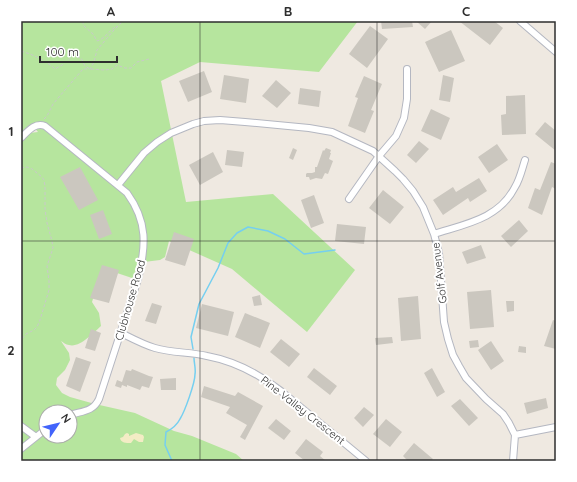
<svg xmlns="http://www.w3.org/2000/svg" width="577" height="482" font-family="Quicksand,sans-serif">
  <rect width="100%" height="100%" fill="#efe9e1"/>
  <!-- green -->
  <path fill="#b6e59e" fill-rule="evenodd" d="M21 21H358L319 72 200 62 161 81 186 202 273 194 355 270 307 332 232 269 169 241 165 257 160 260 144 262 135 279 114 272 96 289 92 302 99 313 101 326C93 333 80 348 69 345 66 345 63 342 61 341L69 353 70 360 65 370 57 378 56 385 62 393 70 397 95 404 135 413 174 431 192 436 236 454 244 461H21V134L38 132 32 125 21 134ZM46 412H70V436H46Z"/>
  <!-- sand -->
  <path fill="#f3ecc5" d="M127 433 129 434V436L136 433 143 435 144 437 143 442H139L134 439 131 443C126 443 121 443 120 438L123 437 125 434Z"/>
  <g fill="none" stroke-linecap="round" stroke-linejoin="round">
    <!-- stream -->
    <path stroke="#75cff0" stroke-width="1.5" d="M193 349 191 337 199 304 218 268 228 243 237 233 248 227 268 231 285 239 304 254 335 250
      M172 461 165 445 166 432C172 429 177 425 180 419 185 411 195 383 195 374 196 369 194 363 194 358"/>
  </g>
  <!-- building -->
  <path fill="#cbc7bf" d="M381 21H412L413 27 382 29Z
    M416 21H432L425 29Z
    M459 21H494L503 28 490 45Z
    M370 26 388 39 367 68 349 54Z
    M451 30 465 61 439 72 425 42Z
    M204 71 212 92 188 102 179 81Z
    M224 75 249 79 246 103 220 99Z
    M443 75 454 78 450 102 439 100Z
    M364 76 382 84 371 110 374 111 365 133 348 126 358 98 355 97Z
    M276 80 291 93 277 108 262 96Z
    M300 88 321 91 319 107 298 104Z
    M525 95 526 134 502 135 501 115 506 114V96Z
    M431 109 450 118 441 140 421 131Z
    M545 122 556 131V151L535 134Z
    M419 141 429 149 416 163 407 155Z
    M497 144 508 160 489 173 478 157Z
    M293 148 297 150 293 160 289 158Z
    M326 148 331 150 330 153H331L329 159 333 161 328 174 325 173 322 179 316 178 310 180 309 177H306V174L307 173H312L315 172V167H317L323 150 324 151Z
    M227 150 244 152 242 167 225 165Z
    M213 152 223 172 200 185 189 165Z
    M551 162 556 164V189L552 187 542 215 528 208 535 188 540 190Z
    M80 167 98 200 79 210 60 177Z
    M479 178 487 191 470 202 468 198 443 215 433 200 453 187 456 192Z
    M383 190 404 207 390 224 369 208Z
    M314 195 324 223 311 228 301 200Z
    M103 210 112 234 99 239 90 215Z
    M519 220 528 231 511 247 501 236Z
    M337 224 366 227 364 244 335 241Z
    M174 232 194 239 185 266 165 260Z
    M481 245 486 258 467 264 462 252Z
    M102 265 119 270 109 303 90 298Z
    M491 290 494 327 470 329 467 292Z
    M260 295 262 305 254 306 252 297Z
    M418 296 421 339 401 341 398 298Z
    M506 301H514V311L507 312Z
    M152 303 162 306 156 324 145 321Z
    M202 304 234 312 228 336 196 328Z
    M245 313 270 323 260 348 235 337Z
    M553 320 556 321V349L544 346Z
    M91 329 101 333 95 351 85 348Z
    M392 337 393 343 376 345 375 338Z
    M281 339 300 354 289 367 270 352Z
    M478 340 479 347 470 348 469 341Z
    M491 341 504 361 491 370 478 350Z
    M519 346 526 347V353L518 352Z
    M76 357 91 362 80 392 66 386Z
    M314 368 337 386 330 395 307 377Z
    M432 368 445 392 437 397 424 373Z
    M132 369 149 376 153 377 149 388 142 386 140 390 127 385V387L122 385 121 388 115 386 117 380 122 382 126 370 131 371Z
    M176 378V390H161L160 379Z
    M204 386 235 396 238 392 263 406 245 440 240 437 247 425 226 413 230 407 201 397Z
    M546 398 548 408 527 414 524 403Z
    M460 399 478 418 469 426 451 406Z
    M364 407 374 415 363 427 354 418Z
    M276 419 291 431 284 440 268 428Z
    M386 419 402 432 390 447 373 434Z
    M306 439 323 452 320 456 326 461H305L295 453Z
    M414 443 433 459 431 461H408L403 456Z"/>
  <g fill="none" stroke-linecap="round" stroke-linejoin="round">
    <defs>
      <path id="minor" d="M520 21 556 52
        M21 138C28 131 35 122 45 126L127 193C148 222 146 246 138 279L99 399C93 412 82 411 70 415
        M118 185 144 153 157 142 171 133 193 124 204 121 220 120 245 122 309 128 332 132 373 151 395 171 403 179 413 191 423 207 434 234 439 253 444 322 448 339 453 355 459 366 466 378 486 399 503 414 509 423 515 435 513 461
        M349 199 379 156 396 136 404 118 407 99V69
        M434 234C465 224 499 219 515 187 520 179 522 169 525 160
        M121 333C131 338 144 345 155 348 172 353 190 352 207 356 234 361 259 374 281 391L366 461
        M21 426 36 437
        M515 435 556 427
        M21 449 46 429"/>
    </defs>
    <!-- minor casing -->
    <use href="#minor" stroke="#b4b7c1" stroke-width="8"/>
    <!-- path -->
    <path stroke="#c9c9c9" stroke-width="1" stroke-dasharray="3 2" stroke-linecap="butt" d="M84 21 83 23 84 26 93 34 97 41C105 39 109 30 117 26
      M21 51C34 55 45 60 55 69L62 65 73 56 81 58 85 66 90 69 105 70 112 69 117 65 125 68H131L137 62 149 59
      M44 119 47 116 53 104 83 69H90L94 62 97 50 114 30 123 21
      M21 168 27 167 32 169 42 177 44 180 45 186V209L47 223 52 241 53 248 47 266 49 281V290L40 320 37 327 34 330 26 334 21 340"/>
    <!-- minor -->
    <use href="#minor" stroke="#fff" stroke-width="6"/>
  </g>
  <!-- grid -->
  <path fill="none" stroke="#2e2e2e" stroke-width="1" stroke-opacity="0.55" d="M200 21V461M377 21V461M21 241H556"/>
  <g text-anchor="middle" stroke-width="4" stroke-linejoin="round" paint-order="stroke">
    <!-- street labels -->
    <g font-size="11" fill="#2e2e2e" stroke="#fff">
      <text transform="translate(439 273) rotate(-97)" y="4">Golf Avenue</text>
      <text transform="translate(130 300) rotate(-74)" y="4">Clubhouse Road</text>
      <text transform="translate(303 410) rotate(38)" y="4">Pine Valley Crescent</text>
    </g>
  </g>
  <!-- border -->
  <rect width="577" height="482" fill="none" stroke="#ffffff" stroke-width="44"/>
  <!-- north arrow -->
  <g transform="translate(58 424) rotate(55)"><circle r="19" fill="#ffffff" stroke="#ababab"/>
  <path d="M0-3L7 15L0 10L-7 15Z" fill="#4264fb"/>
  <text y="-6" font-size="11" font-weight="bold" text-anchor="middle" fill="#2e2e2e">N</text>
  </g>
  <!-- scale -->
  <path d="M40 56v6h77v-6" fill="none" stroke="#2e2e2e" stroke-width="2"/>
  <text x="46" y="56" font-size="12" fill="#2e2e2e" stroke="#ffffff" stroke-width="3" paint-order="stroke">100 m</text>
  <rect x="22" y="22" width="533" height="438" fill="none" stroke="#2e2e2e" stroke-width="1.5"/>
  <g font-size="13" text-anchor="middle" font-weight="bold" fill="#2e2e2e">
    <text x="111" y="16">A</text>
    <text x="288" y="16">B</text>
    <text x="466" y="16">C</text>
    <text x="11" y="136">1</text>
    <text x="11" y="355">2</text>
  </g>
</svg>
